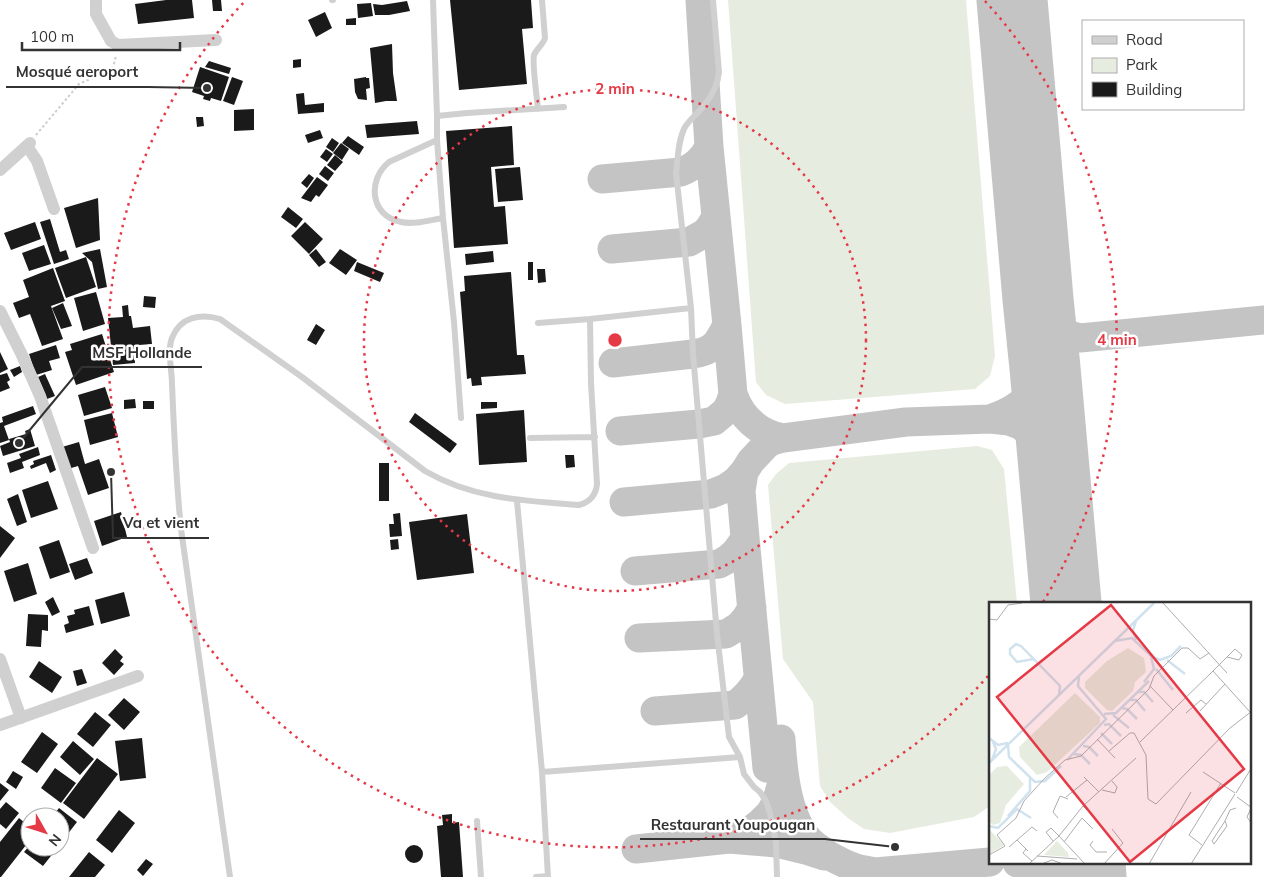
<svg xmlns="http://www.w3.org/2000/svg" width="1264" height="877" font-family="Mulish,sans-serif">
  <rect width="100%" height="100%" fill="#fff"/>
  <!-- green -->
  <path fill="#e6ecdf" d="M728 0H966L995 356 990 376 975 389 785 404 766 395 756 382Z
    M977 446 992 450 1004 469 1017 603H990V806L974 817 890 833 864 829 848 818 830 802 820 786 813 702 783 659 768 485 776 474 789 463Z"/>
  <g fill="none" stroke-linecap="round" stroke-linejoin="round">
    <!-- taxiway -->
    <path stroke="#c4c4c4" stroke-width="29" d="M700 0 709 147 727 325 733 394C741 417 758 433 783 438L906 422 990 419 1009 421 1020 425 1043 442 1054 459
      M602 179 681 172C694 167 702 160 709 147
      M612 249 689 242 705 233 710 227 716 217
      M1038 299C1049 322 1054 332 1080 338L1264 320
      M613 363 693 354C714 351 718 343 727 325
      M990 419C1025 407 1037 393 1044 356
      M620 431 699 424 714 421 726 411 730 403 733 394
      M624 502 711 494 726 488 736 481 744 472
      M635 571 719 564C732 558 738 550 745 538
      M639 638 726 634 739 626 746 618 752 608
      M655 711 735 705C745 698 752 690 758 679
      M781 739C783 771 787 818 810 841 815 846 822 850 828 855 837 860 846 865 856 868 862 870 868 870 875 872
      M767 768 745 538 741 491 744 472 751 461 766 445 772 441 783 438
      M729 839 747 833 760 823 770 813 776 803 783 779
      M636 849 729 839 776 843 809 851 824 856
      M1017 863 1032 866 1052 877
      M860 877 875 872 990 862"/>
    <!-- runway -->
    <path stroke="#c4c4c4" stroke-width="71" d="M1012 0 1038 299 1045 368 1066 603
      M1090 863 1091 877"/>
  </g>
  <!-- building -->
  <path fill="#1a1a1a" d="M166 0H192L194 18 138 24 135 4Z
    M212 0H221L222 11H213Z
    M450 0H531L533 28 522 29 527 84 459 90Z
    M407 1 410 11 389 15H375L373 4 382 5Z
    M371 3 373 16 358 18 357 4Z
    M325 12 332 28 316 37 308 20Z
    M356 18V25H346V19Z
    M392 44 393 73 397 101H386L375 103 370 48Z
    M301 59V67L293 68V60Z
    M209 61 231 68 229 74 205 67Z
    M200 67 229 77 221 101 211 98 210 101 203 99 204 96 192 92Z
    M232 77 243 81 234 105 223 101Z
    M366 77V78H369L370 88 366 89 367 100 358 99 355 92 354 79Z
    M304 93 305 105 324 103V112L298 114 296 94Z
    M254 109V130L234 131V110Z
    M196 117H203L204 126 197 127Z
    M417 121 419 134 367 138 365 125Z
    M512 126 514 165 491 167 494 207 505 206 508 244 454 248 446 131Z
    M320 130 323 138 308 143 305 135Z
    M348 136 364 147 359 155 342 143Z
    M332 138 339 143 333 152 326 147Z
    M341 143 349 149 342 160 333 153Z
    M326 149 333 154 327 162 320 157Z
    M335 155 343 162 335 171 327 165Z
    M325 166 334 173 328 181 319 174Z
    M520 167 523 200 498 202 495 169Z
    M309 174 314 178 307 188 301 183Z
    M317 177 328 185 319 197 316 195 311 202 301 198Z
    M98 198 100 240 76 248 64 208Z
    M288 207 303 219 296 228 281 217Z
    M50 219 60 252 66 250 69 259 54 264 40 222Z
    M35 222 41 239 11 250 4 233Z
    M305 222 323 239 309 254 291 236Z
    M44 245 51 264 29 271 22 253Z
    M100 249 107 287 98 289 92 262 82 253Z
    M316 249 326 262 319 267 309 255Z
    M340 249 357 260 346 275 329 263Z
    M493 251 494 262 466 265 465 254Z
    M86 257 96 287 66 298 55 268Z
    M357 262 384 273 380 282 354 271Z
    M528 262H533V280H528Z
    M53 268 65 301 51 306 63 339 42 346 30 314 19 318 13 303 29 297 23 280Z
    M537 269H545L546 282 538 283Z
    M511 272 517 355H524L526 374 481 377 482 385 472 386 471 378 467 379 460 292 465 291 464 276Z
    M96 292 105 324 83 331 74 298Z
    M144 296 156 297 155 308 143 307Z
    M63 303 72 326 61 329 52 308Z
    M128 305 129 316H131L133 328 150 326 152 344 139 345V349H134L135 363 113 365 108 318 123 317 122 306Z
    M316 324 325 330 316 345 307 340Z
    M102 334 114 372 76 385 65 352 72 350 70 344Z
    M56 345 60 358 49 361 52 370 36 375 29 354Z
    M0 352 8 369 0 373Z
    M20 366 22 372 14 377 10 370Z
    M7 373 10 380 7 382 10 388 0 392V375Z
    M45 374 55 396 47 399 38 377Z
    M105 387 112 408 84 416 78 395Z
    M135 399 136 408 124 409V400Z
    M143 401H154V409H143Z
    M481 402H497V408L481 409Z
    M33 406 36 414 4 426 9 440 0 443V423L3 422 2 417Z
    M524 410 527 462 479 465 476 414Z
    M112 413 118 437 90 445 84 420Z
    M415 413 457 444 450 453 409 422Z
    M30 429 35 446 3 456 0 446 10 442 9 439 26 434 25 431Z
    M79 442 85 464 99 459 109 488 88 495 78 466 68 469 62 447Z
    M38 447 40 455 22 462 24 468 10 473 7 463 21 458 19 454Z
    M51 455 56 470 50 473 46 463 31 469 30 466 34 464 33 461Z
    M565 455H574L575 467 566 468Z
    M379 463H389V501H379Z
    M48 481 58 509 31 518 22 490Z
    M18 494 27 522 17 526 7 499Z
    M121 512 127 537 102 546 94 521Z
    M400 513 402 536 390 537 389 524H394L393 514Z
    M467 514 474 573 417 580 409 522Z
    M0 526 15 538 0 558Z
    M398 539 399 549 391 550 390 540Z
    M59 540 70 572 50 579 39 547Z
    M87 558 93 573 75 580 69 564Z
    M28 563 37 594 14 602 4 571Z
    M124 592 130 616 101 624 95 600Z
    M53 597 60 612 52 616 45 602Z
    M89 606 94 625 66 633 64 625 69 623 67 616 75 614 74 610Z
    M28 614 48 615V631L42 630 41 647 26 646Z
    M115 649 123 657 120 661 124 664 114 675 102 663Z
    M39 661 62 677 52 693 29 677Z
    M82 669 87 683 77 686 73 671Z
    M124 698 140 712 124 730 108 715Z
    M95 712 111 725 93 747 77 734Z
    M42 732 58 744 37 773 21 762Z
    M142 738 146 778 120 781 115 741Z
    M73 741 94 759 80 775 60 757Z
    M97 758 118 774 84 819 63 803Z
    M55 768 76 783 61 803 41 788Z
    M13 771 23 777 16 789 6 782Z
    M0 783 9 790 0 801Z
    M6 802 19 813 6 829 0 824V809Z
    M59 808 77 822 60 844V817H52Z
    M119 810 135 823 112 853 96 840Z
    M452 814V823L459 822 463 877H441L437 826 443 825 442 815Z
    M19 818 30 827V840L1 877H0V842Z
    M405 854a9 9 0 1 1 18 0a9 9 0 1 1-18 0Z
    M30 845V847H58L43 866 24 852Z
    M89 852 105 865 95 877H69Z
    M146 859 153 864 143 876 137 870Z"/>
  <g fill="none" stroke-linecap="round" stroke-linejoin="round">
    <!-- path -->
    <path stroke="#cdcdcd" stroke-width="2" stroke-dasharray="2.5 2.5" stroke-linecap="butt" d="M36 135 79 84 101 74 112 72 116 56"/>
    <!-- lane -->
    <path stroke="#d0d0d0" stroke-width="6" d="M332 0H333
      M433 0 437 116V140L443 218 454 322 461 418
      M713 0 719 72C718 85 711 97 703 107 697 114 690 119 685 127 678 140 678 158 676 173L691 308 693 354 717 634 729 737 740 757 744 774 754 787 760 792 766 801 770 813 776 843 777 877
      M538 109C537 97 532 65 534 55 537 48 543 45 545 38L542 0
      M437 116 467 113 564 107
      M437 140 389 162C367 180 370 216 401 222 414 225 430 220 443 218
      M538 323 590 319 691 308
      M530 438 595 437
      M517 501 542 772 548 877
      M542 772 740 757
      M477 821 481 877
      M230 877 181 529C176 481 174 432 172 384 172 371 167 350 172 338 180 317 200 313 220 319L302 377 425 471C473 499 525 501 579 505 590 502 596 495 597 484L591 383 590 319
      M536 877 548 876"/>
    <!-- street -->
    <path stroke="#d0d0d0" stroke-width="12" d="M96 0V14L111 41 118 45 216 40
      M27 146 37 161 54 209
      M0 170 30 143
      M0 311 21 353 40 396 93 548
      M0 659 21 718
      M0 725 138 676"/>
  </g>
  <!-- distance rings -->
  <g fill="none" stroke="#e63946" stroke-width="2.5" stroke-dasharray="2.5 5">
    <circle cx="615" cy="340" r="251"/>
    <path d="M988 676A502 502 0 1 1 245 1M985 1A502 502 0 0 1 1043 602"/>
  </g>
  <!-- overview -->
  <g transform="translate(989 602)">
    <rect width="262" height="262" fill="#fff"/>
    <path d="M139 46 155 56 157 70 146 80 144 89 123 109 118 108 96 86V80L118 59ZM86 91 111 115V121L58 170 48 173 31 155 30 145ZM18 164 35 182 17 203 11 221 4 223 0 220V173L8 165ZM0 227 15 243 0 252ZM68 239 79 251 80 255 55 253Z" fill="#e6ecdf"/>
    <path fill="none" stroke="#cfe2ee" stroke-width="2.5" d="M147 19 144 28 147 38M126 39 143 36 162 54 171 58 182 54 192 44M45 57 28 60 21 52V47L27 42 32 44 71 84 70 93M178 58 196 72M167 67 184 88M155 80 165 67 162 55M149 90H155L164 100M141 98H147L156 109M132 106 138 107 148 117M115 112 127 111 160 79M124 113 140 126M115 123 120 122 132 134M112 131 123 142M0 136 9 143 19 141M19 143 20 155 46 180 56 179 72 164M94 144 100 145 109 154M85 152 92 153 101 162M3 158 7 147 4 140M78 158 117 117 89 84 90 74M0 161 165 1M19 214 41 189V176M0 224 9 226 28 207 42 216"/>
    <path fill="none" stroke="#adadad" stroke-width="1" d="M174 1 238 71M0 17 8 18 19 3 33 1M224 69 261 110M161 84 184 108M211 109 236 82M197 111 212 98 217 102M108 137 126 156M151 140 224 69 246 47 253 53 250 58 238 55M120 149 141 131H145L157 153 159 197 167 202 241 126 263 109M214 170 246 191M95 175 110 190M113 188 126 191 128 185 123 179M247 191 263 165M77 195 98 178M248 195 263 206M94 204 106 216M262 206 258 215 263 222M69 216 64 210 71 194 79 197M236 219 238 224 225 242 223 239ZM236 219 241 208 247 206M28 238 39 249M64 239 57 230 62 226 70 234 94 204 147 156M104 239 101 243 107 250H118M75 240 93 216 104 227M213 243 200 233 232 181M20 245 43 225 48 229M37 247 34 251 43 259M0 253 16 244 8 233 27 216 35 199 55 177 76 158 92 154 160 87 165 74 193 46H199L211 57 220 51M48 254 88 257M55 261 63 258 74 262M40 262 70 234 96 262M115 262 134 241 123 227M160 262 202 190M202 262 246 192"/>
    <path fill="#e63946" fill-opacity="0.15" stroke="#e63946" stroke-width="2.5" d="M122 3 255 167 141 260 8 95Z"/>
    <rect width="262" height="262" fill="none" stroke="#333" stroke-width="2.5"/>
  </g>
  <circle cx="615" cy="340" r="8" fill="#e63946" stroke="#fff" stroke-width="2.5"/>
  <g font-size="15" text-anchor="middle" font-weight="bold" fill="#e63946" stroke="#fff" stroke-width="5" stroke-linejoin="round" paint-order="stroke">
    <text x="615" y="94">2 min</text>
    <text x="1117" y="345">4 min</text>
  </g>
  <!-- callouts -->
  <path fill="none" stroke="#333" stroke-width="2" d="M207 88L148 87H6M19 443L82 367H202M111 472L113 538H209M895 847L825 839H640"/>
  <g fill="#333" stroke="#fff" stroke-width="2">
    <circle cx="207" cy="88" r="5"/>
    <circle cx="19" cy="443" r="5"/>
    <circle cx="111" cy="472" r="5"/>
    <circle cx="895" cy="847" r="5"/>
  </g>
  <g font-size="15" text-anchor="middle" font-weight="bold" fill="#333" stroke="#fff" stroke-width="5" stroke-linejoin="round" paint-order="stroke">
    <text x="77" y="77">Mosqué aeroport</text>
    <text x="142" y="358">MSF Hollande</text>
    <text x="161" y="528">Va et vient</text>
    <text x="733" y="830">Restaurant Youpougan</text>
  </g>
  <!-- legend -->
  <rect x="1082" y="20" width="162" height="90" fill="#ffffff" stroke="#adadad"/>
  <rect x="1092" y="36" width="25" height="8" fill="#d0d0d0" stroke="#adadad"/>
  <text x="1126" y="45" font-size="15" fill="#333333">Road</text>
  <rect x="1092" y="58" width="25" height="15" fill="#e6ecdf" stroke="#adadad"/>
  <text x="1126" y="70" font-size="15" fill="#333333">Park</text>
  <rect x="1092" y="82" width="25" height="15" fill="#1a1a1a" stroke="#adadad"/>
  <text x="1126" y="95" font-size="15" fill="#333333">Building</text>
  <!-- north arrow -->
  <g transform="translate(45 832) rotate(129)"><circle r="24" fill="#ffffff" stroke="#adadad"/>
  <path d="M0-4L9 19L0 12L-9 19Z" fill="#e63946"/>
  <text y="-8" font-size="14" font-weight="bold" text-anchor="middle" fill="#333333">N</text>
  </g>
  <!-- scale -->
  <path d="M22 42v8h158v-8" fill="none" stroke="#333333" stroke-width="2.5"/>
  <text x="30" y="42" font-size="15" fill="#333333" stroke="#ffffff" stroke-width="4" paint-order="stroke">100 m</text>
</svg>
